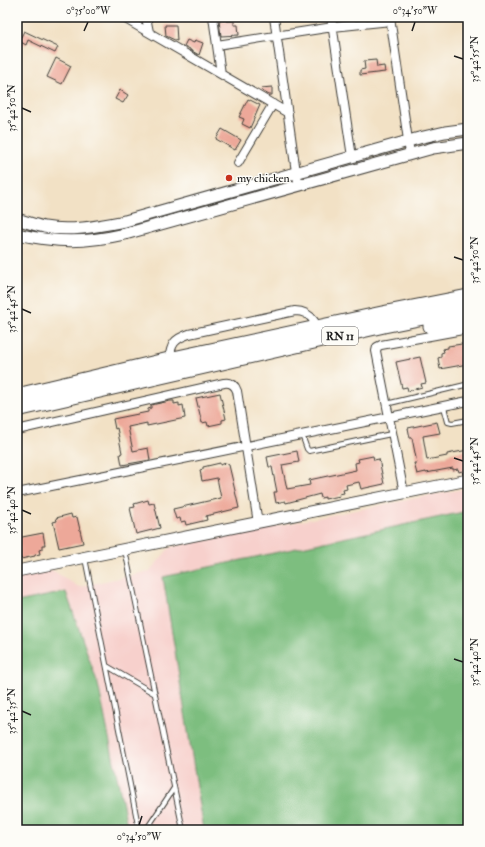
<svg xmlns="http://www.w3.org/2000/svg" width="485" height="847" font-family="'IM FELL Double Pica',serif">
  <rect width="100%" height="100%" fill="#fdfcf7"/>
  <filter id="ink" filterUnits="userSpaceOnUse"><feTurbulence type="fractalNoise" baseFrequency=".025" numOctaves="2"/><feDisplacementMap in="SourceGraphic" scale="8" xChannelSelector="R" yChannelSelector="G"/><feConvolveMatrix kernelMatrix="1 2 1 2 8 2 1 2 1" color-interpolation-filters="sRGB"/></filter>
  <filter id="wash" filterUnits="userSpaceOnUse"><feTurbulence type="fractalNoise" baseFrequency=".012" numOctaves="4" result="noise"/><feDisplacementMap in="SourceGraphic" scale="16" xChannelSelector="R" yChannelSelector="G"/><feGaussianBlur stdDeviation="0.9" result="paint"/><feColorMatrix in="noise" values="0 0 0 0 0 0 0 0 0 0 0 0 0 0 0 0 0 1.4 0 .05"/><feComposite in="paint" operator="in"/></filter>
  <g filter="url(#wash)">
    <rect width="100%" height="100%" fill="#f2e1c5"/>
    <!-- built -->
    <path fill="#f7d0cc" d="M468 488V830H17V577L52 570 79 587 150 571 170 547Z"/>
    <!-- forest -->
    <path fill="#7dbe7f" stroke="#4c6d4e" d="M468 511V830H204L163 577Z
      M66 592 98 684 128 830H17V602Z"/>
    <g id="blocks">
      <!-- building -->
      <path fill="#eda899" d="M226 20V21H234V25H238L239 35 221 36 219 21Z
        M165 25H176L177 41 166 36Z
        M24 31 58 47 55 53 28 40 26 45 19 41Z
        M187 40 194 43 195 40 203 43 199 55 190 50V49L184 46Z
        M56 58 71 66 62 84 47 77Z
        M376 60 377 67 384 66 385 72 360 75V70L365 69 364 61Z
        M272 87V95H269L262 91 261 88Z
        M120 90 128 95 123 103 115 99Z
        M248 99 260 105 250 128 242 124 244 119 239 117Z
        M222 129 241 140 235 150 216 139Z
        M462 344 463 345H466L467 348H468V364L440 369 438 358 441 357V353L444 352 443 349 448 348V346Z
        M420 357 426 383 421 384 422 387 408 391 407 387 402 388 396 362Z
        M220 393 226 419 222 420V423L208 426 207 422 202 423 196 398Z
        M170 401H174V404L179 403V406L183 405 185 418 147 426V423L128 427 133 451 148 448 150 460 122 465 120 454 122 453 117 428 115 429 113 419 148 412V409L151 408V405Z
        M437 422 440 433 423 436 427 460 447 456V454L468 450V473L463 474 462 471 459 472 458 469 453 470V468L426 473V472L417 474 414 463H417L412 438H410L408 428Z
        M297 451 299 462 282 465 287 489 310 485 309 480 356 470 355 463 359 462 358 459 373 456 374 460 379 459 384 484 361 489 359 482 346 485 347 489 343 490 344 493 339 494 340 496 325 499V497L321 498 320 494 286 503 285 501 276 503 274 492H277L272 467H269L267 457Z
        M220 463V465L226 463 229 465 239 508 206 516 207 520 186 525 185 521 181 522 180 518 176 519 173 509 221 498 217 478 202 481 200 470 203 469V467Z
        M148 500 149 504 154 503 160 528 136 534 130 508 135 507 134 504Z
        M71 514 72 518 77 517 83 543 59 548 53 522 57 521 56 518Z
        M43 533 45 545H42V549L39 550 40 554 35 555V556L21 559 20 557 17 558V538Z"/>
    </g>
  </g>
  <g filter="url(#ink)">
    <use href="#blocks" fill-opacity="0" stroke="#3c3a35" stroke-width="1"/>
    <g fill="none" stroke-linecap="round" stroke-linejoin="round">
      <defs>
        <path id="lane" d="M386 404 465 385 468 386
          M444 407 448 422 452 423 468 420
          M302 435 307 449 309 451 391 434
          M125 550 183 830
          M85 558 139 830
          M107 666 155 694
          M146 830 174 788"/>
        <path id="street" d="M122 17 288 113
          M146 17 149 32
          M213 17 221 74
          M274 17 296 172 299 185
          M331 17 352 157
          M390 17 410 154
          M217 45 333 27 391 21
          M238 163 273 104
          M169 360C171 344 174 339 189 334L295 311C304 311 309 314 314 321
          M17 430 224 383C231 382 235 385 237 391L258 523
          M17 493 468 401
          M404 493 376 351 377 347 381 345 468 329"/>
        <path id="secondary" d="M17 219C26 222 35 225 44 227 70 232 99 226 125 221L419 138 445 132 468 129
          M17 234C57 243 85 243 125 234L433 148 468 143
          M17 571 468 480"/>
        <path id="highway" d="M431 326 468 319
          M17 396 169 360 382 314 468 297
          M17 409 384 325 468 308"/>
      </defs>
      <!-- lane casing -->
      <use href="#lane" stroke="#3c3a35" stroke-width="6"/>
      <!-- street casing -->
      <use href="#street" stroke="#3c3a35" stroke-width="10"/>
      <!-- secondary casing -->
      <use href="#secondary" stroke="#3c3a35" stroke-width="13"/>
      <!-- highway casing -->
      <use href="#highway" stroke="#3c3a35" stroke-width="17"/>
      <!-- lane -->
      <use href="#lane" stroke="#fff" stroke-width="4"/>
      <!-- street -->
      <use href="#street" stroke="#fff" stroke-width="8"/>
      <!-- secondary -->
      <use href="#secondary" stroke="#fff" stroke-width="11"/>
      <!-- highway -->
      <use href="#highway" stroke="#fff" stroke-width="15"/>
    </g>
  </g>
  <!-- ticks -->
  <path fill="none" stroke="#1c1c1c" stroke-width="1.5" d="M84 31 88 22M412 31 415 22M454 56 463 59M22 108 31 112M454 257 463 260M22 309 31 313M454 458 463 461M22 510 31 514M454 659 463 662M22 711 31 715M139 825 142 816"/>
  <!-- markers -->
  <circle fill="#c8321e" stroke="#fdfcf7" stroke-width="1.5" cx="229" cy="178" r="4"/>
  <g text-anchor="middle" stroke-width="3" stroke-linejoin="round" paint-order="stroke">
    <!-- shield labels -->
    <rect fill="#fdfcf7" stroke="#605f5e" stroke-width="1" x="322" y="327" width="36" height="18" rx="3"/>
    <g font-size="11" font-weight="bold" fill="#1c1c1c">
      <text x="340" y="340">RN 11</text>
    </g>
    <!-- poi labels -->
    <g font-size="12" fill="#1c1c1c" stroke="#fdfcf7" text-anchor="start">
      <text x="237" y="182">my chicken</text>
    </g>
  </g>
  <!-- margin -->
  <rect width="485" height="847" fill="none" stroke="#fdfcf7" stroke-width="44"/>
  <rect x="22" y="22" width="441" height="803" fill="none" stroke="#1c1c1c" stroke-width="1.5"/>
  <g font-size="10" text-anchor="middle" fill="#1c1c1c">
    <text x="88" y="14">0°35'00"W</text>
    <text x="415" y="14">0°34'50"W</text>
    <text transform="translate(474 59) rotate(-90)" y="4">35°42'55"N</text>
    <text transform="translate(11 108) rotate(-90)" y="4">35°42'50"N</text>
    <text transform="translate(474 260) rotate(-90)" y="4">35°42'50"N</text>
    <text transform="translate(11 309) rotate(-90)" y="4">35°42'45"N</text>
    <text transform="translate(474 461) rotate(-90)" y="4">35°42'45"N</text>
    <text transform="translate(11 510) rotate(-90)" y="4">35°42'40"N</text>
    <text transform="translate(474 662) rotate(-90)" y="4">35°42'40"N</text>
    <text transform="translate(11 711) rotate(-90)" y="4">35°42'35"N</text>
    <text x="139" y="840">0°34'50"W</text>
  </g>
</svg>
